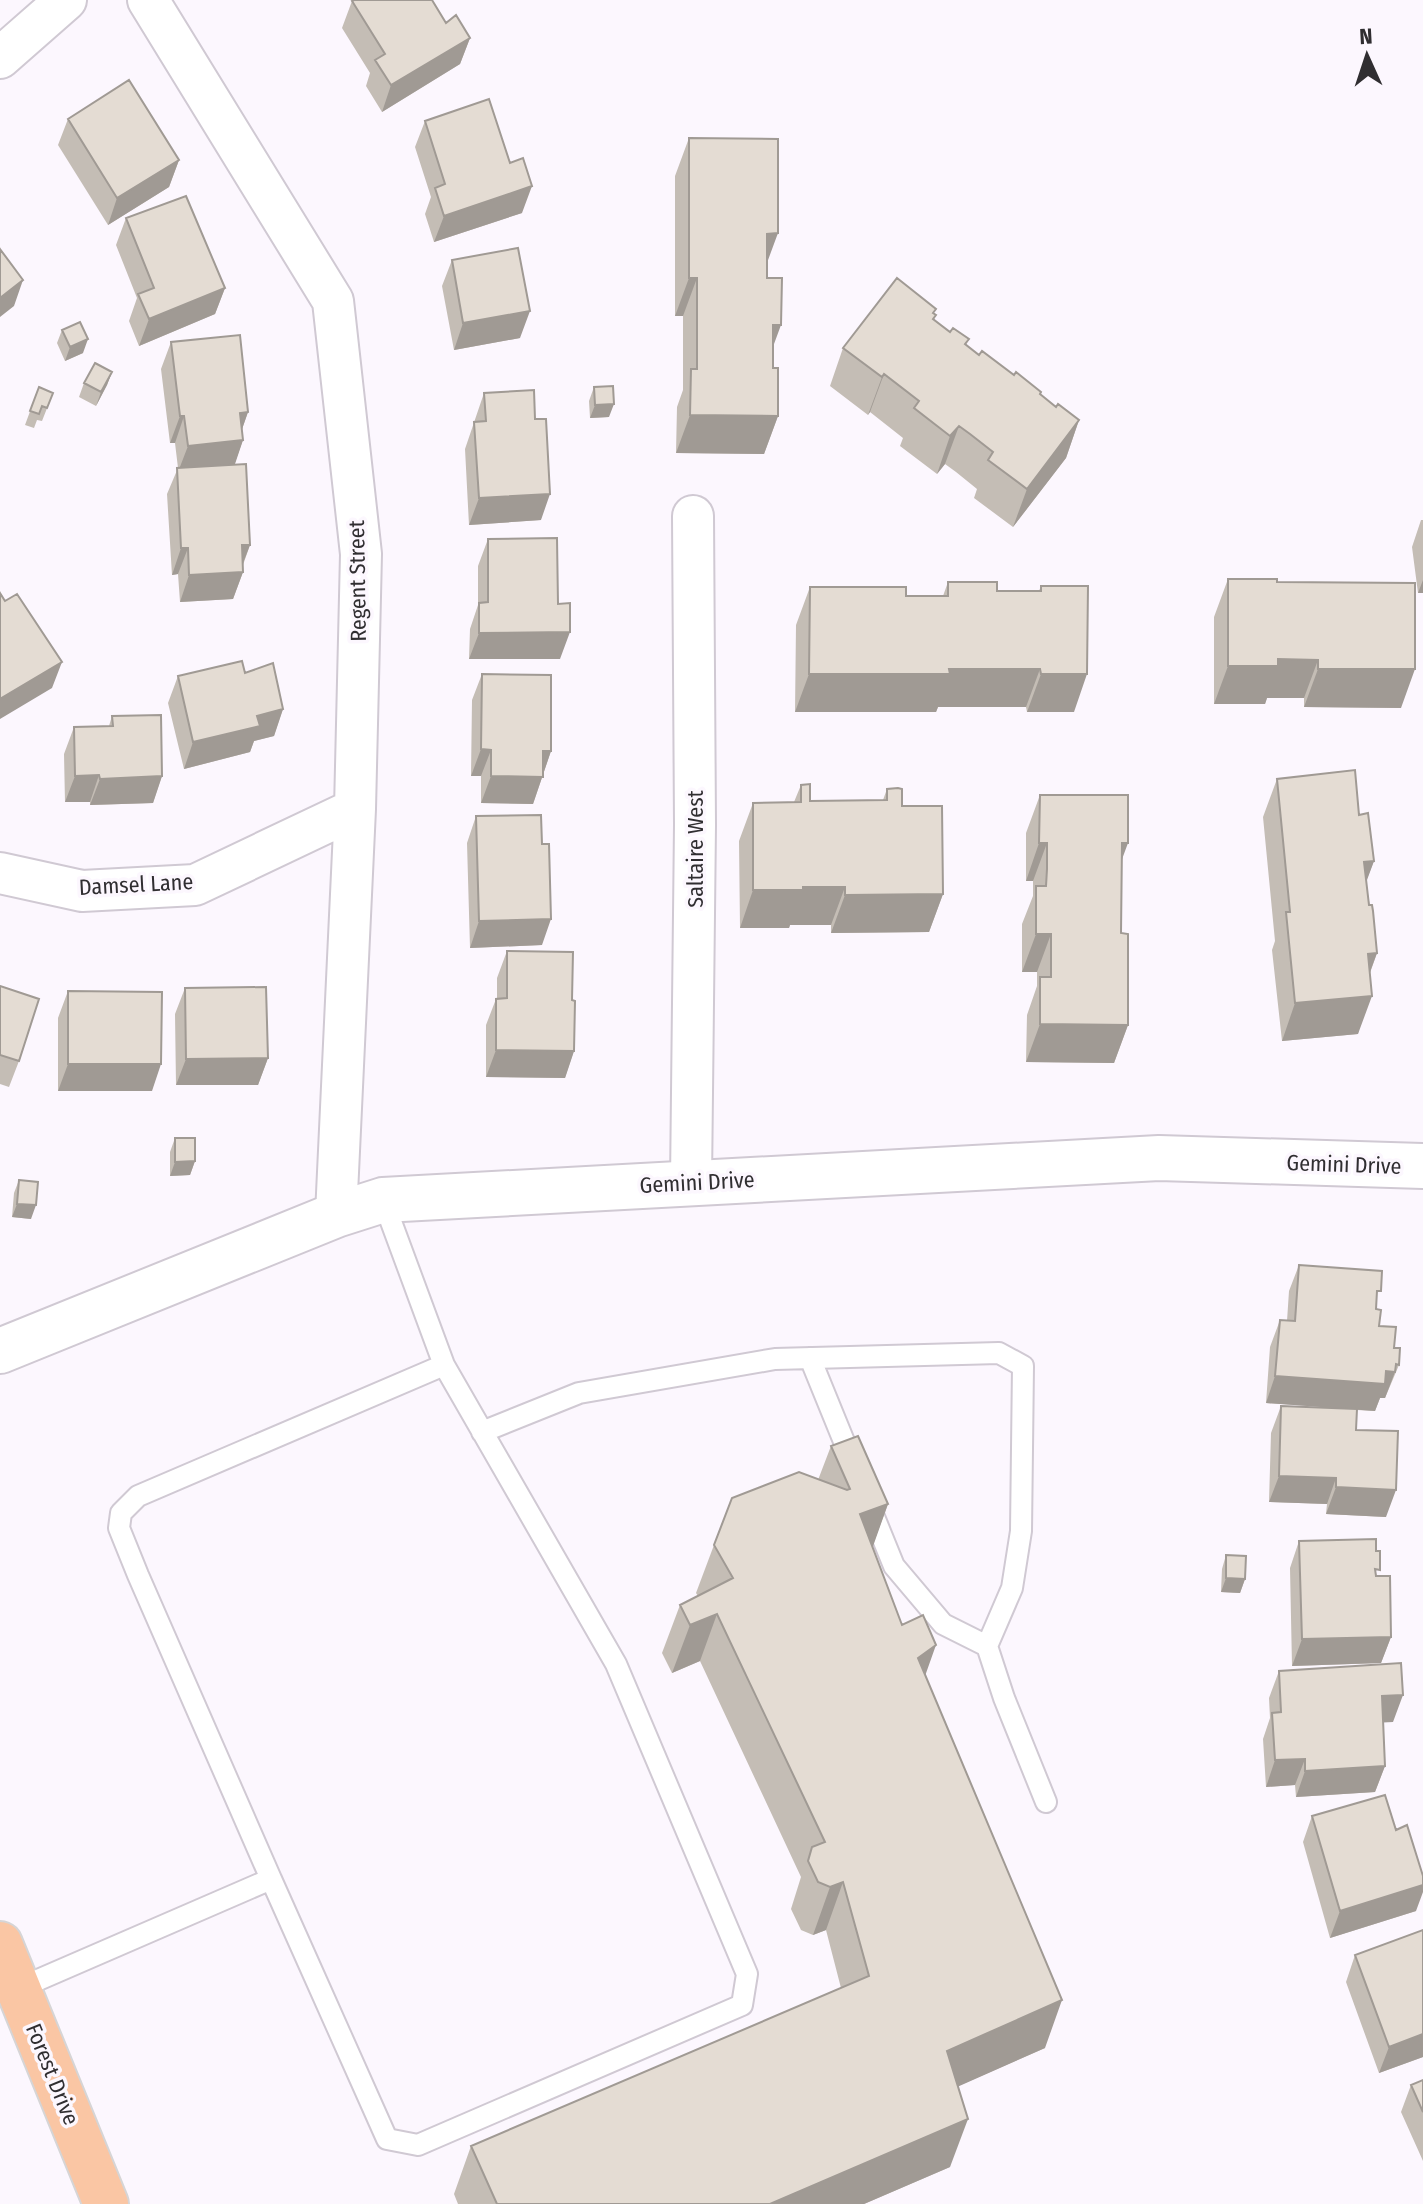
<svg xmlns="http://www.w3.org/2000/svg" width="1423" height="2204" font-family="'Fira Sans Condensed',sans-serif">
  <rect width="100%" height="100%" fill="#fcf7fe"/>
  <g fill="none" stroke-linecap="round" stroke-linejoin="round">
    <defs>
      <path id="lane" d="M810 1358 854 1466
        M482 1432 579 1393 775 1359 999 1353 1023 1366 1021 1531 1012 1588 987 1646 1004 1698 1046 1802
        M870 1507 894 1566 943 1624 987 1646
        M271 1879 387 2139 418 2145 742 2005 747 1974 616 1664 444 1365 383 1200
        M15 1990 271 1879 138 1575 119 1528 121 1513 138 1496 444 1365"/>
      <path id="street" d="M148 0 333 301 361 554 355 809 336 1215
        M0 58 66 0
        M0 873 82 891 195 885 355 809
        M691 1182 695 825 693 516"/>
      <path id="secondary" d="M0 1351 336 1215 383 1200 1159 1158 1423 1166"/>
      <path id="primary" d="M0 1944 106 2204"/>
    </defs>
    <!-- lane casing -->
    <use href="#lane" stroke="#d0c9d3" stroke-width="24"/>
    <!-- street casing -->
    <use href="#street" stroke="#d0c9d3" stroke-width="44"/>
    <!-- secondary casing -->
    <use href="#secondary" stroke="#d0c9d3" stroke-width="48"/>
    <!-- primary casing -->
    <use href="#primary" stroke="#d6d5d6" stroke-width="48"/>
    <!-- lane -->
    <use href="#lane" stroke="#fff" stroke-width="20"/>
    <!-- street -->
    <use href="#street" stroke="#fff" stroke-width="40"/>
    <!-- secondary -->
    <use href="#secondary" stroke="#fff" stroke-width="44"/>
    <!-- primary -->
    <use href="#primary" stroke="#fac6a4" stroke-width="44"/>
  </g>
  <!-- wall -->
  <path fill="#c4bdb5" d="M352 1 446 23 470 38 460 64 382 112 366 86 370 73 342 28Z
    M68 119 179 160 169 187 108 225 58 145Z
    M425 121 522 213 434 242 425 214 431 197 415 147Z
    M689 138 767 264 773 348V368L778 416 764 454 676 453 677 407 683 390V316H675V176Z
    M126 218 225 288 215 314 139 346 129 321 137 298 116 245Z
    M452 260 520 338 454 350 442 286Z
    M935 314 936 315 934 320 950 332 969 339 966 345 979 355 1040 394 1056 407 1079 420 1066 458 1013 527 974 498 977 489 956 472 945 464 937 474 900 446 903 438 870 412 868 415 830 386 843 348Z
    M62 330 83 353 65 361 57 343Z
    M171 342 248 412 242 429 243 440 234 465 250 545 243 565V572L233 599 180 602 178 574 172 575 167 494 178 468 175 443H170L161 369Z
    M112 372 107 385 96 406 79 397 84 383Z
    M39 387 53 393 42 421 37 420 34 428 25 425Z
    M594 387 609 417 590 418 589 401Z
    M484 393 541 520 469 525 465 449Z
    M1421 520H1423V593H1418L1412 547Z
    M488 539 558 604 560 659H469L470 629 478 605V566Z
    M1228 579 1277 582 1401 708 1304 707V698H1267L1265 704H1214V617Z
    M948 582 997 591H1039L1041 586 1074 712H1027L1026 707H938L936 712H795L796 625 810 587 906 596H943Z
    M245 673 283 709 274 736 254 741 250 752 184 769 168 703 178 676Z
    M482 674 551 751 533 804 481 803V776H471L472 700Z
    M112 716 162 776 153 803 90 805V802H65L64 754 74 727 109 726Z
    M1277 779 1359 815 1374 861 1366 881 1377 953 1370 973 1358 1034 1282 1041 1272 950 1275 941 1263 817Z
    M801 785 810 801 883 800 887 789 902 806 943 894 929 932 831 933V925H790L789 928H740L739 841 753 803 794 802Z
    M1040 795 1122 860 1121 933 1128 1025 1114 1063 1026 1062 1027 1015 1037 986V972H1022V924L1033 896V881H1026V833Z
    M476 816 542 945 470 948 467 843Z
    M507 951 572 1000 574 1051 565 1078 486 1077V1025L496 999H497V978Z
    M0 986 19 1061 9 1087 0 1084Z
    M185 988 268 1058 258 1085H176L175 1014Z
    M68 991 152 1091H58V1018Z
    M175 1138 195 1161 190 1175 170 1176V1152Z
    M19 1180 31 1219 12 1217 14 1193Z
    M1299 1265 1376 1304V1309L1379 1326 1394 1348 1399 1365 1385 1398H1380L1375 1411 1357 1410 1356 1430 1386 1517 1326 1514 1327 1504 1269 1502 1271 1433 1281 1406 1339 1408 1266 1403 1270 1347 1280 1320 1287 1321 1289 1291Z
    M831 1446 888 1504 872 1547 902 1625 925 1676 1045 2048 958 2086 950 2167 864 2204H458L454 2194 471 2146 841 1988 826 1930 813 1935 801 1930 791 1909 801 1877 700 1661 672 1673 662 1653 680 1605 698 1596 696 1593 714 1545 818 1480Z
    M1299 1541 1378 1576 1391 1637 1381 1663 1292 1666 1290 1568Z
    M1226 1555 1245 1579 1240 1593 1221 1592 1222 1569Z
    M1279 1671 1393 1722H1383L1385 1766 1375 1792 1296 1797 1295 1785 1266 1787 1263 1739 1270 1718 1269 1698Z
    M1312 1816 1396 1830 1416 1911 1330 1938 1303 1842Z
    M1423 1930V2057L1379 2073 1346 1982 1355 1955Z
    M1423 2080V2161L1401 2112 1411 2085Z"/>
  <!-- shaded-wall -->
  <path fill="#a09a94" d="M470 38 460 64 382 112 391 85Z
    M179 160 169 187 108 225 117 198Z
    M532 186 522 213 434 242 444 216Z
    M778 233 764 271 767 234Z
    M689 278H697L683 316H675Z
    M23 280 14 306 0 317V298Z
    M225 288 215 314 139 346 149 319Z
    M530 311 520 338 454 350 463 323Z
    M773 325H781L767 363Z
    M88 339 83 353 65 361 70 347Z
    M112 372 107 385 96 406 101 392Z
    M884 374 870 412 868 415 882 377Z
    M614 404 609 417 590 418 595 405Z
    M248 412 239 438 240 413Z
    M690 415 778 416 764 454 676 453Z
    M180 416H184L175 443H170Z
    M1079 420 1066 458 1013 527 1027 489Z
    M959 426 945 464 937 474 950 436Z
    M243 440 234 467 178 472 188 446Z
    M550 494 541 520 469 525 479 498Z
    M242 545H250L240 571Z
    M181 548H188L178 574 172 575Z
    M243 572 233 599 180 602 189 575Z
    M1423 580V593H1418Z
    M570 632 560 659H469L479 633Z
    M1278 659 1318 660 1304 698H1267L1265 704H1214L1228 666Z
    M62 662 52 688 0 719V699Z
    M949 669H1040L1026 707H938L936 712H795L809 674Z
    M1318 669H1415L1401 708 1304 707Z
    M1041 674H1087L1074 712H1027Z
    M283 709 274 736 254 741 250 752 184 769 193 742 257 716Z
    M481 749 491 750 481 776H471Z
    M543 751H551L533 804 481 803 491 776Z
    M99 775 90 802H65L75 776Z
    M162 776 153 803 90 805 100 779Z
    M1039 843H1047L1033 881H1026Z
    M1122 843H1128L1114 881Z
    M1374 861 1360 899 1364 862Z
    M803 887H845L831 925H790L789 928H740L753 890Z
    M943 894 929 932 831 933 845 895Z
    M551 919 542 945 470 948 479 921Z
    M1036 934H1051L1037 972H1022Z
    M1377 953 1363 991 1368 954Z
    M1372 996 1358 1034 1282 1041 1295 1003Z
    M1040 1024 1128 1025 1114 1063 1026 1062Z
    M496 1050 574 1051 565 1078 486 1077Z
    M268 1058 258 1085H176L186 1059Z
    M68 1064H161L152 1091H58Z
    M195 1161 190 1175 170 1176 175 1162Z
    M17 1204 36 1205 31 1219 12 1217Z
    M1386 1371 1395 1372 1385 1398H1380L1375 1411 1266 1403 1275 1376Z
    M1279 1476 1336 1478 1327 1504 1269 1502Z
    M1336 1487 1396 1490 1386 1517 1326 1514Z
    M888 1504 871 1552 860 1514Z
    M1226 1578 1245 1579 1240 1593 1221 1592Z
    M717 1614 700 1661 672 1673 690 1625Z
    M1391 1637 1381 1663 1292 1666 1302 1639Z
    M936 1645 919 1693 918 1658Z
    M1403 1695 1393 1722 1373 1723 1382 1696Z
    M1305 1759 1295 1785 1266 1787 1275 1760Z
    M1385 1766 1375 1792 1296 1797 1305 1771Z
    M843 1882 826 1930 813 1935 830 1887Z
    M1423 1885V1892L1416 1911 1330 1938 1340 1911Z
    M1062 2000 1045 2048 930 2099 947 2051Z
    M1423 2034V2057L1379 2073 1389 2047Z
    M968 2119 950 2167 864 2204H770Z"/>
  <!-- building -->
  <path fill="#e4dcd3" stroke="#a09a94" stroke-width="2" d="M354 0H432L446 23 456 15 470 38 391 85 375 60 385 54 352 1Z
    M129 80 179 160 117 198 68 119Z
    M489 99 510 163 523 158 532 186 444 216 435 188 445 184 425 121Z
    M689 138 778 139V233L767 234V278H782L781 325H773V368H778V416L690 415 691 369H697V278H689Z
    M186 196 225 288 149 319 138 294 154 288 126 218Z
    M518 248 530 311 463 323 452 260Z
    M0 249 23 280 0 298Z
    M897 278 936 309 933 313 936 315 933 319 950 332 953 328 969 339 965 344 979 355 982 351 1014 375 1016 372 1041 392 1040 394 1056 407 1058 404 1079 420 1027 489 988 460 993 452 970 434 959 426 950 436 914 408 919 401 884 374 882 377 843 348Z
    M80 322 88 339 70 347 62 330Z
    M240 335 248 412 240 413 243 440 188 446 184 416H180L171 342Z
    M95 363 112 372 101 392 84 383Z
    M613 386 614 404 595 405 594 387Z
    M39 387 53 393 47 408 42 406 39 414 30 411Z
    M534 390 535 419H546L550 494 479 498 474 422 486 421 484 393Z
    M246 464 250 545H242L243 572 189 575 188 548H181L177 468Z
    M557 538 558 604 570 603V632L479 633V603L488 602V539Z
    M1228 579H1277V582L1415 583V669H1318V660L1278 659V666H1228Z
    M948 582H997V591H1041V586H1088L1087 674H1041L1040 669H949L950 674H809L810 587H906V596H948Z
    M0 593 5 601 17 594 62 662 0 699Z
    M242 661 245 673 273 663 283 709 257 716 260 726 193 742 178 676Z
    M482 674 551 675V751H543V777L491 776V750L481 749Z
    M161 715 162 776 100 779 99 775 75 776 74 727 113 726 112 716Z
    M1355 770 1359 815 1368 813 1374 861 1364 862 1369 905H1372L1373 911 1377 953 1368 954 1372 996 1295 1003 1286 912H1290L1277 779Z
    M810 784V801L887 800V789L898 788 902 789V806H942L943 894 845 895V887H803V890H753V803L801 802V785Z
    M1040 795H1128V843H1122L1121 933 1128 934V1025L1040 1024V977H1051V934H1036V886H1046L1047 869V843H1039Z
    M541 815 542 844H549L551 919 479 921 476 816Z
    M507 951 573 952 572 1000 575 1001 574 1051 496 1050V999L507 998Z
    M0 986 39 999 19 1061 0 1055Z
    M266 987 268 1058 186 1059 185 988Z
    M68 991 162 992 161 1064H68Z
    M175 1138H195V1161L175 1162Z
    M19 1180 38 1182 36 1205 17 1204Z
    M1299 1265 1382 1271 1381 1291H1377L1376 1309 1381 1310 1379 1326 1396 1327 1394 1348H1400L1399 1365 1396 1364 1395 1372 1386 1371 1385 1384 1275 1376 1280 1320 1295 1321Z
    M1281 1406 1357 1409 1356 1430 1398 1431 1396 1490 1336 1487V1478L1279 1476Z
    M858 1436 888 1504 860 1514 902 1625 923 1615 936 1645 918 1658 1062 2000 947 2051 968 2119 770 2204H497L471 2146 869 1976 843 1882 830 1887 818 1882 808 1861 812 1847 825 1842 717 1614 690 1625 680 1605 733 1578 714 1545 732 1498 799 1472 847 1490 850 1489 831 1446Z
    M1376 1539V1551H1380V1570L1375 1569 1376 1576H1390L1391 1637 1302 1639 1299 1541Z
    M1226 1555 1246 1556 1245 1579 1226 1578Z
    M1401 1663 1403 1695 1382 1696 1385 1766 1305 1771V1759L1275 1760 1272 1713 1281 1712 1279 1671Z
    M1385 1795 1396 1830 1407 1825 1423 1876V1885L1340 1911 1312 1816Z
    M1423 1930V2034L1389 2047 1355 1955Z
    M1423 2080V2112L1411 2085Z"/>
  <g text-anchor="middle" stroke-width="7" stroke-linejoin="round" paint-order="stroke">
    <!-- street labels -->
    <g font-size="22" fill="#302e31" stroke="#fcf7fe">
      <text transform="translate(357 581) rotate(-91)" y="8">Regent Street</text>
      <text transform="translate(695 849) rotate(-90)" y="8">Saltaire West</text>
      <text transform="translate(136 884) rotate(-3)" y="8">Damsel Lane</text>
      <text transform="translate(1344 1164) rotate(2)" y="8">Gemini Drive</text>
      <text transform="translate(697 1182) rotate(-3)" y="8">Gemini Drive</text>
      <text transform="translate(53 2074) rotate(68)" y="8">Forest Drive</text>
    </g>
  </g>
  <!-- north arrow -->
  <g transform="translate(1367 56) rotate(357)" stroke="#fcf7fe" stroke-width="6" paint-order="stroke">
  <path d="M0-6L14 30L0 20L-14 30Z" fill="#302e31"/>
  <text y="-12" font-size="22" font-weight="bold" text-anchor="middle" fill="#302e31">N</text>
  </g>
</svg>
